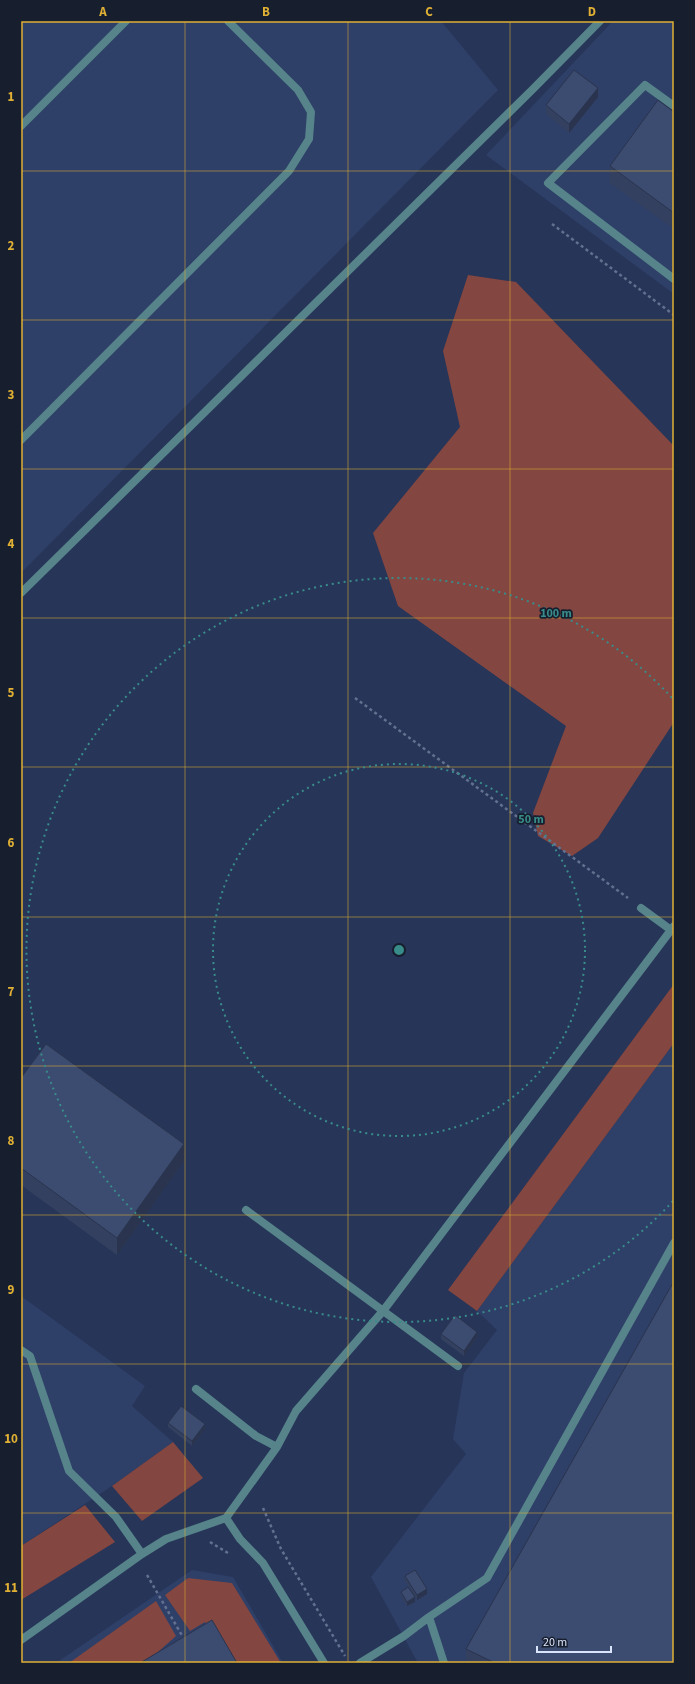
<svg xmlns="http://www.w3.org/2000/svg" width="695" height="1684" font-family="'Source Sans 3',sans-serif">
  <rect width="100%" height="100%" fill="#273558"/>
  <!-- built -->
  <path fill="#2e3f68" d="M21 21H441L498 90 21 573Z
    M613 21H674V294L486 155Z
    M674 1043V1663H418L371 1577 466 1454 453 1439 464 1373 497 1330 477 1311Z
    M21 1296 145 1386 132 1406 173 1442 112 1486 21 1546Z
    M192 1570 233 1577 283 1663H56Z"/>
  <!-- green -->
  <path fill="#834640" d="M468 275 516 282 674 446V722L598 838 572 856 538 836 533 813 566 726 398 606 373 533 460 427 443 351Z
    M674 984V1043L477 1311 448 1290Z
    M173 1442 203 1478 142 1521 112 1486Z
    M85 1505 115 1542 21 1600V1546Z
    M188 1578 232 1583 281 1663H227L205 1622 190 1631 165 1595Z
    M156 1601 176 1636 158 1652 164 1663H69Z"/>
  <g fill="none" stroke-linecap="round" stroke-linejoin="round">
    <!-- path -->
    <path stroke="#63708f" stroke-width="2.5" stroke-dasharray="3 3" stroke-linecap="butt" d="M552 224 674 315
      M355 698 628 898
      M263 1508 281 1549 345 1656
      M210 1542 228 1553
      M147 1575 184 1639"/>
    <!-- service -->
    <path stroke="#56848a" stroke-width="8" d="M674 106 645 85 548 183 674 279
      M21 126 126 21
      M21 440 289 171 309 139 311 112 298 90 228 21
      M21 593 533 89 600 21
      M641 908 671 930
      M246 1210 458 1366
      M21 1350 30 1356 69 1471 116 1517 142 1554
      M196 1389 256 1436 277 1447
      M226 1518 240 1539 263 1563 324 1663
      M429 1617 444 1663
      M21 1640 142 1554 166 1539 226 1518 277 1447 296 1411 383 1311 674 926
      M360 1663 404 1636 429 1617 487 1578 674 1243"/>
  </g>
  <!-- wall -->
  <path fill="#344060" d="M598 97 569 133 546 114V105Z
    M674 112V229L610 183V166Z
    M21 1078 184 1161 117 1255 21 1185Z
    M441 1334 477 1337 464 1356 441 1339Z
    M168 1423 205 1429 192 1446 168 1427Z
    M405 1576 427 1594 417 1600 405 1581Z
    M401 1592 415 1602 407 1606 401 1596Z
    M466 1649 674 1663H469L466 1662Z"/>
  <!-- shaded-wall -->
  <path fill="#2a344e" d="M598 88V97L569 133V124Z
    M184 1144V1161L117 1255V1238Z
    M477 1332V1337L464 1356V1351Z
    M205 1424V1429L192 1446V1441Z
    M427 1589V1594L417 1600V1595Z
    M415 1597V1602L407 1606V1602Z"/>
  <!-- building -->
  <path fill="#3c4b70" stroke="#2a344e" d="M574 70 598 88 569 124 546 105Z
    M658 100 674 112V213L610 166Z
    M46 1044 184 1144 117 1238 21 1168V1078Z
    M674 1281V1663H495L466 1649Z
    M455 1315 477 1332 464 1351 441 1334Z
    M181 1406 205 1424 192 1441 168 1423Z
    M415 1570 427 1589 417 1595 405 1576Z
    M408 1587 415 1597 407 1602 401 1592Z
    M212 1620 237 1663H140Z"/>
  <!-- grid -->
  <path fill="none" stroke="#e0b034" stroke-width="1" stroke-opacity="0.55" d="M185 21V1663M348 21V1663M510 21V1663M21 171H674M21 320H674M21 469H674M21 618H674M21 767H674M21 917H674M21 1066H674M21 1215H674M21 1364H674M21 1513H674"/>
  <!-- distance rings -->
  <g fill="none" stroke="#388c8a" stroke-width="2" stroke-dasharray="2 4">
    <circle cx="399" cy="950" r="186"/>
    <path d="M673 1201A372 372 0 1 1 673 699"/>
  </g>
  <circle cx="399" cy="950" r="6" fill="#388c8a" stroke="#171e2e" stroke-width="2"/>
  <g font-size="12" text-anchor="middle" font-weight="bold" fill="#388c8a" stroke="#171e2e" stroke-width="3.5" stroke-linejoin="round" paint-order="stroke">
    <text x="556" y="617">100 m</text>
    <text x="531" y="823">50 m</text>
  </g>
  <!-- border -->
  <rect width="695" height="1684" fill="none" stroke="#171e2e" stroke-width="44"/>
  <!-- scale -->
  <path d="M537 1646v6h74v-6" fill="none" stroke="#dae4fb" stroke-width="2"/>
  <text x="543" y="1646" font-size="12" fill="#dae4fb" stroke="#171e2e" stroke-width="3" paint-order="stroke">20 m</text>
  <rect x="22" y="22" width="651" height="1640" fill="none" stroke="#e0b034" stroke-width="1.5"/>
  <g font-size="13" text-anchor="middle" font-weight="bold" fill="#e0b034">
    <text x="103" y="16">A</text>
    <text x="266" y="16">B</text>
    <text x="429" y="16">C</text>
    <text x="592" y="16">D</text>
    <text x="11" y="101">1</text>
    <text x="11" y="250">2</text>
    <text x="11" y="399">3</text>
    <text x="11" y="548">4</text>
    <text x="11" y="697">5</text>
    <text x="11" y="847">6</text>
    <text x="11" y="996">7</text>
    <text x="11" y="1145">8</text>
    <text x="11" y="1294">9</text>
    <text x="11" y="1443">10</text>
    <text x="11" y="1592">11</text>
  </g>
</svg>
